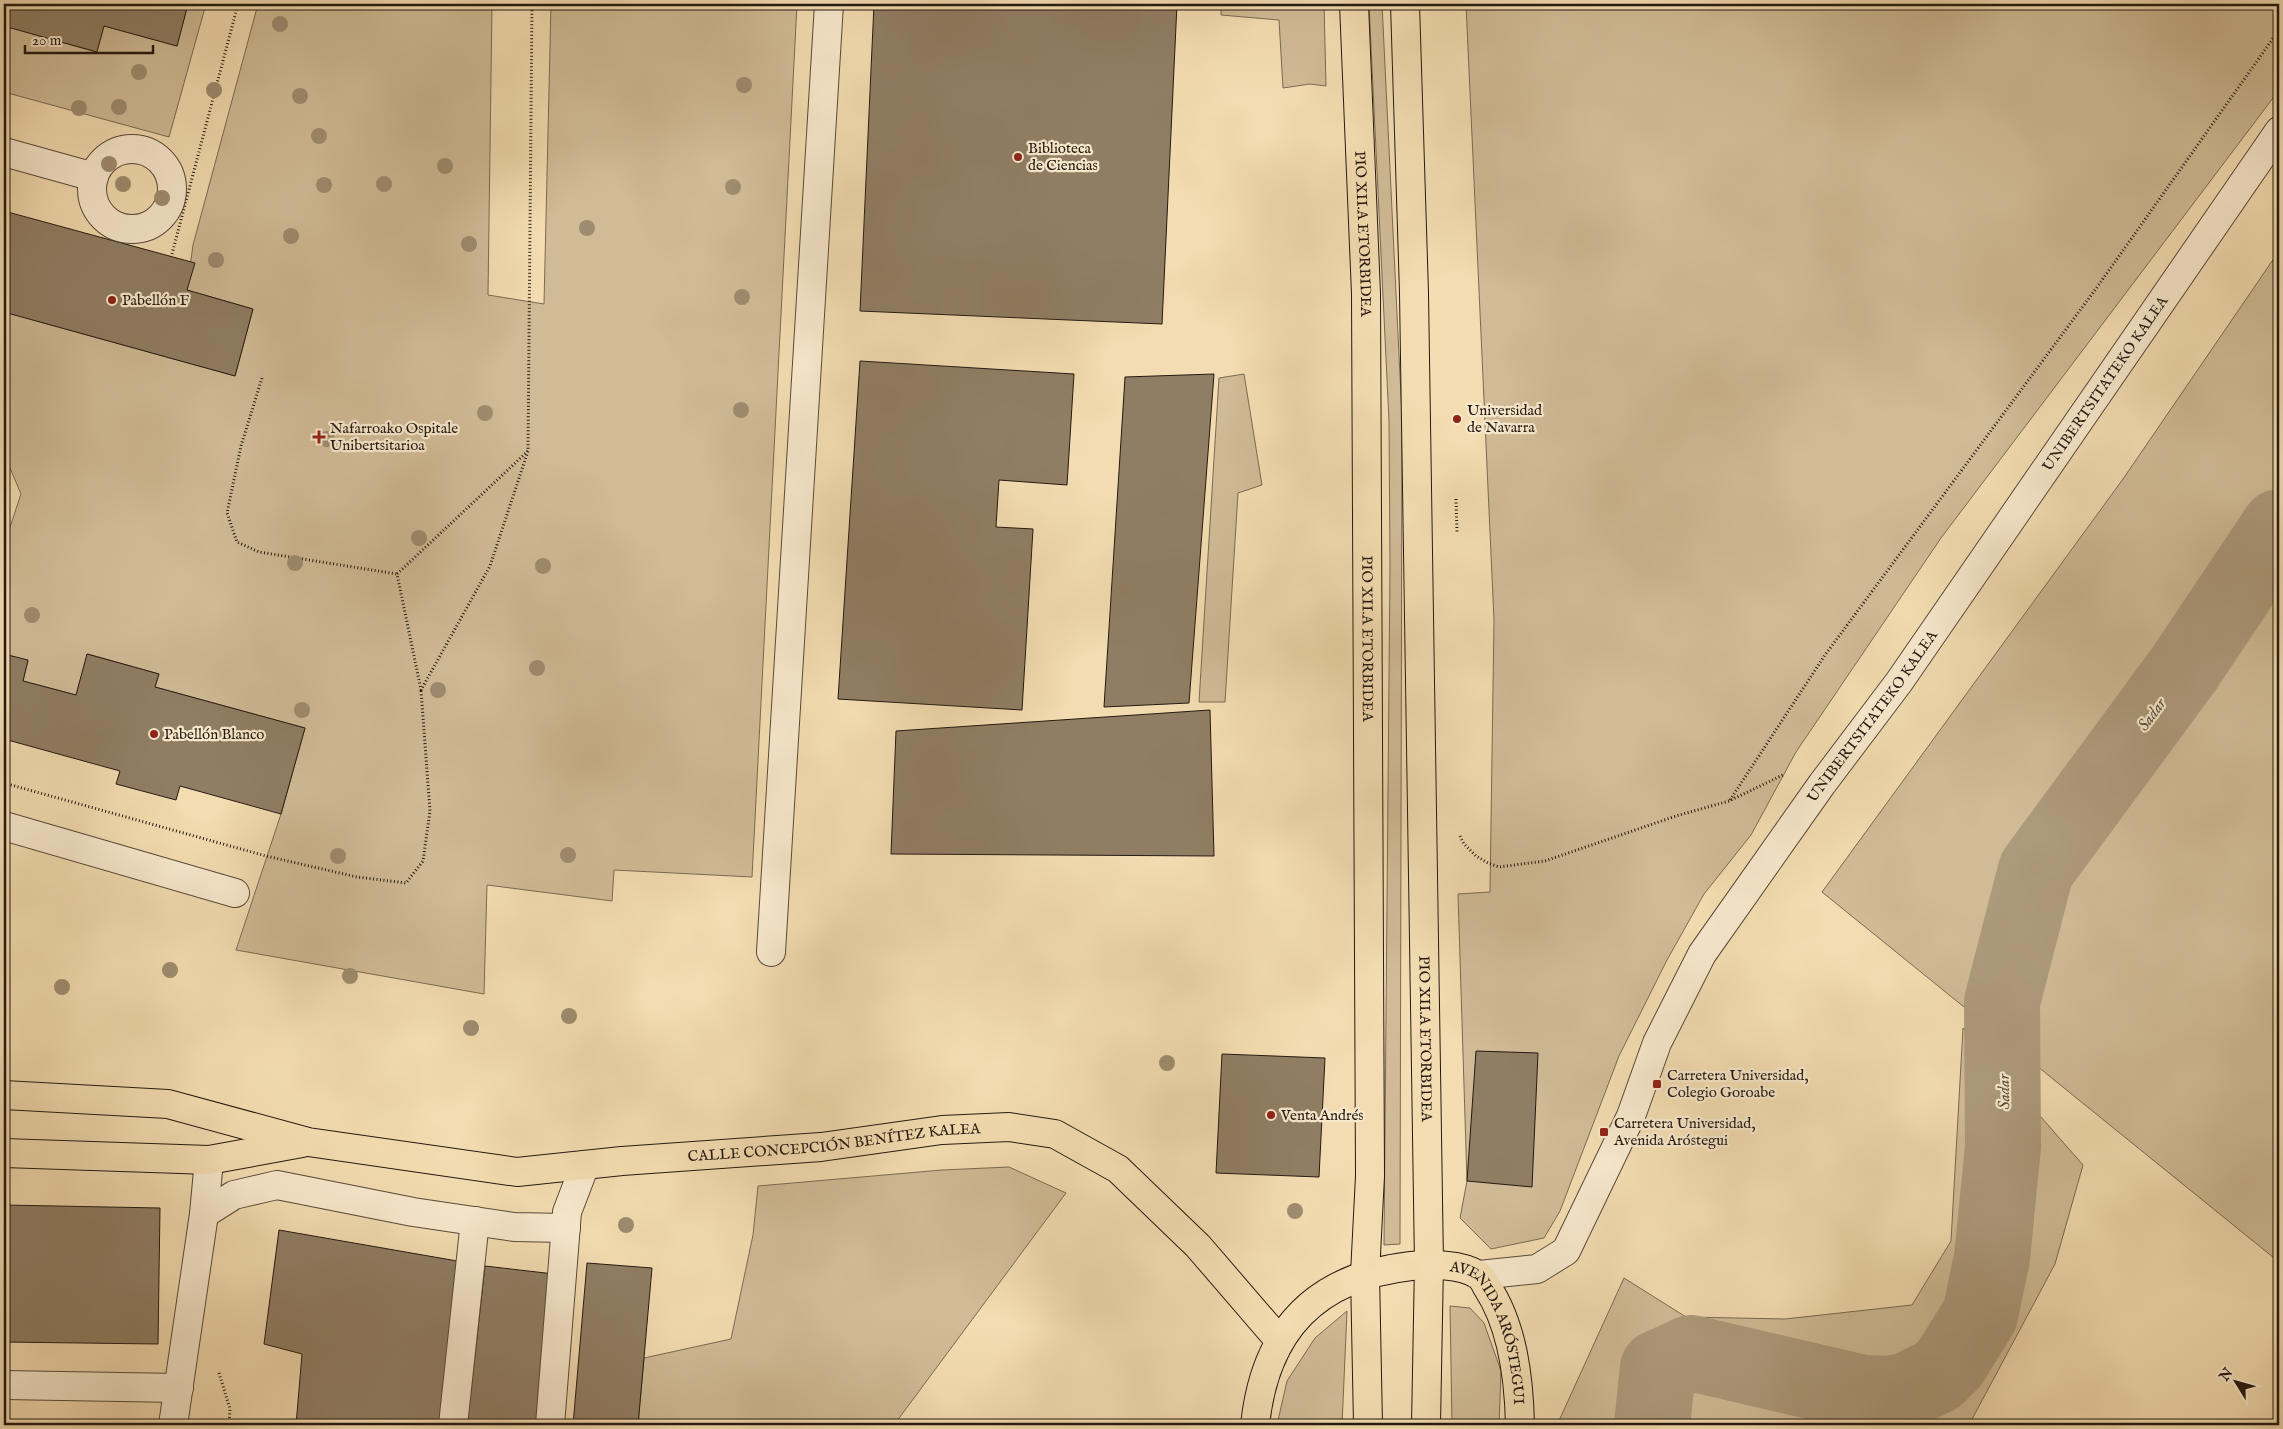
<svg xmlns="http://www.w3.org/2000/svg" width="2283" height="1429" font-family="'IM FELL English',serif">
  <rect width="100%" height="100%" fill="#f3dcb1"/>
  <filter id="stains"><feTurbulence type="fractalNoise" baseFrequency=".004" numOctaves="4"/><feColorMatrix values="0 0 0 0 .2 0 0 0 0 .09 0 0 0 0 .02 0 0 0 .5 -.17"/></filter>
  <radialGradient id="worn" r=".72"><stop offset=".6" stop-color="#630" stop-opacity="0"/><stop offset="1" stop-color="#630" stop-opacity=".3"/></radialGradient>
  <!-- green -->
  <path fill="#d0bb96" stroke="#7a6a54" d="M188 4H206L169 137 4 92V26L96 52 104 26 177 46Z
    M258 4H492L488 295 544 304 551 4H797L752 877 614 870 612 901 487 885 484 994 236 950 281 814 305 728 155 687 159 674 88 654 76 695 23 681 28 661 4 654V545L21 494 10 468 4 463V312L235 376 253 309 187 290 193 245Z
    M1221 4H1324L1326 86 1310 84 1283 88 1279 20 1221 15Z
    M1369 4H1382L1402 417 1400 1244 1384 1245 1390 565 1389 421Z
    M1466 4H2279V90L1941 538 1796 752 1751 835 1704 894 1667 960 1619 1056 1560 1211 1544 1238 1491 1249 1460 1218 1467 1181 1458 894 1490 892 1494 620Z
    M2279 251V1262L1822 892 2123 479Z
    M1244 374 1262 485 1238 493 1225 702H1199L1219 378Z
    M1963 1028 2083 1165 2055 1264 1970 1423 1966 1425H1557L1624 1278 1686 1317 1785 1319 1912 1305 1951 1241Z
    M1009 1167 1066 1193 894 1425H638L644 1358 731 1339 753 1235 758 1186 942 1170Z
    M1450 1306 1470 1308 1484 1323 1501 1371 1499 1425H1452Z
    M1347 1311 1342 1425H1277L1287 1381 1315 1338Z"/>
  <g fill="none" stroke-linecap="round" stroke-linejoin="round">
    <!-- river -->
    <path stroke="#ad9a7b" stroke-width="76" d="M1652 1425 1658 1368 1691 1353 1863 1393 1888 1394 1906 1391 1937 1376 1950 1363 1980 1315 1992 1258 2003 1146 2002 1002 2036 870 2184 669 2279 527"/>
  </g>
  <!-- building -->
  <path fill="#907e64" stroke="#251911" d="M4 4H188L177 46 104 26 97 52 4 26Z
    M874 4H1177L1162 324 860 311Z
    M4 211 195 263 187 290 253 309 235 376 4 312Z
    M860 361 1074 374 1067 485 999 480 996 527 1033 529 1022 710 838 699Z
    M1214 374 1189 703 1104 707 1125 377Z
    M4 654 28 660 23 681 76 695 87 654 159 674 155 687 305 728 281 814 180 786 176 800 116 784 120 771 4 739Z
    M1210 710 1214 856 891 854 896 731Z
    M1476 1051 1538 1053 1532 1187 1467 1181Z
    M1222 1054 1325 1058 1319 1177 1216 1173Z
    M4 1205 160 1208 158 1344 4 1342Z
    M279 1230 463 1262 445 1425H296L302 1354 264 1344Z
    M587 1263 652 1268 638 1425H573Z
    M485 1266 554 1274 537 1425H467Z"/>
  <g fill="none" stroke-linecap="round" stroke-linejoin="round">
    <defs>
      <g id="minor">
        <circle cx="132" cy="189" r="40"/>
        <path d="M4 152 94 177"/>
        <path d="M4 826 235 893"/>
        <path d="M771 952 829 4"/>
        <path d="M204 1214 234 1195 277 1185 413 1212 514 1227 566 1228"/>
        <path id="s1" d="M1479 1275 1537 1269 1566 1251 1631 1116 1657 1043 1702 954 1822 784 1899 682 2279 131"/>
        <path d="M4 1385 179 1388"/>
        <path d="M173 1425 204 1214 209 1160"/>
        <path d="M453 1425 475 1221"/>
        <path d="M550 1425 567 1212 585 1165"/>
      </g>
      <g id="major">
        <path id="s2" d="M1354 4 1366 294 1370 1176 1365 1274 1368 1425"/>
        <path id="s3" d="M1405 4 1414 293 1429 1264 1426 1425"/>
        <path id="s4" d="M4 1095 168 1104 308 1142 517 1172 622 1161 821 1147 942 1130 1009 1127 1055 1134 1118 1169 1198 1246 1279 1340"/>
        <path d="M4 1153 209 1160 302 1143"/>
        <path id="s5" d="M1255 1425C1265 1330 1315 1277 1411 1266 1430 1264 1462 1264 1478 1275 1482 1277 1485 1283 1487 1287 1513 1326 1519 1379 1520 1425"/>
      </g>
    </defs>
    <!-- minor casing -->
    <use href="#minor" stroke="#584a39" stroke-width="30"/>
    <!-- major casing -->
    <use href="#major" stroke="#251911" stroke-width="30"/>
    <!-- path -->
    <path stroke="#251911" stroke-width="3" stroke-dasharray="1 2.5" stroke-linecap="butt" d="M172 254 238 4
      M262 378 241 446 227 513 237 542 259 552 397 574
      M528 451 397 574 421 690 490 566 528 451 532 4
      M1456 499 1457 533
      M4 783 266 856 357 877 406 883 423 861 430 811 421 690
      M1730 800 1825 655 2095 290 2279 30
      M1460 836 1464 844 1476 856 1488 863 1499 867 1545 861 1676 816 1729 801 1783 775
      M219 1373 230 1409 229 1425"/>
    <!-- minor -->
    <use href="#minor" stroke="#f7e8cc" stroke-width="28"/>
    <!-- major -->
    <use href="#major" stroke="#f3dcb1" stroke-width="28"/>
  </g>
  <!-- trees -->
  <g fill="#9e8c6f">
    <circle cx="280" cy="24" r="8"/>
    <circle cx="139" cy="72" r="8"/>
    <circle cx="744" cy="85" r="8"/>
    <circle cx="214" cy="90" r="8"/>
    <circle cx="300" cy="96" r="8"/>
    <circle cx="119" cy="107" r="8"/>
    <circle cx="79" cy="108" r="8"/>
    <circle cx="319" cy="136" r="8"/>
    <circle cx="109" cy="164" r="8"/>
    <circle cx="445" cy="166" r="8"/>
    <circle cx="123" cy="184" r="8"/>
    <circle cx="384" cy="184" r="8"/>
    <circle cx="324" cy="185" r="8"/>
    <circle cx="733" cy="187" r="8"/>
    <circle cx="162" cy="198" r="8"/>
    <circle cx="587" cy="228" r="8"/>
    <circle cx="291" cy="236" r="8"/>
    <circle cx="469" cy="244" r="8"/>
    <circle cx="216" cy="260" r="8"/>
    <circle cx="742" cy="297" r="8"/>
    <circle cx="741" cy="410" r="8"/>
    <circle cx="485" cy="413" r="8"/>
    <circle cx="327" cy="439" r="8"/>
    <circle cx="419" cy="538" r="8"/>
    <circle cx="295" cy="563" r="8"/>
    <circle cx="543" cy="566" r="8"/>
    <circle cx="32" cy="615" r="8"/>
    <circle cx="537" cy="668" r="8"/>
    <circle cx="438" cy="690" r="8"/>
    <circle cx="302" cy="710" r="8"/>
    <circle cx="568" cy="855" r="8"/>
    <circle cx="338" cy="856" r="8"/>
    <circle cx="170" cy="970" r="8"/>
    <circle cx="350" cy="976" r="8"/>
    <circle cx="62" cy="987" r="8"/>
    <circle cx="569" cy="1016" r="8"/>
    <circle cx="471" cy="1028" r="8"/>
    <circle cx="1167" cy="1063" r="8"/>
    <circle cx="1295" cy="1211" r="8"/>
    <circle cx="626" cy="1225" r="8"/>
  </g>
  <!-- markers -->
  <g fill="#8f2418" stroke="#f7e8cc" stroke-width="2">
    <circle cx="1018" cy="157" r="5"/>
    <circle cx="112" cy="300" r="5"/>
    <circle cx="1457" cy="419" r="5"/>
    <path d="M316.5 429.5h5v5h5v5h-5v5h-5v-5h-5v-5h5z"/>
    <circle cx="154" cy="734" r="5"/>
    <rect x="1652" y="1079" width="10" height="10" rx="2.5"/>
    <circle cx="1271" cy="1115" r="5"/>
    <rect x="1599" y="1127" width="10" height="10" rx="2.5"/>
  </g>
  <g text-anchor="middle" stroke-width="4.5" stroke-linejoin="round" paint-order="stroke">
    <!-- poi labels -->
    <g font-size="15" fill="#251911" stroke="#f7e8cc" text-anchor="start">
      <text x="1028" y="153">Biblioteca<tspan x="1028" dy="17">de Ciencias</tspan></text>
      <text x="122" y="305">Pabellón F</text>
      <text x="1467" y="415">Universidad<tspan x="1467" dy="17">de Navarra</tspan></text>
      <text x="330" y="433">Nafarroako Ospitale<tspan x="330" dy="17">Unibertsitarioa</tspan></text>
      <text x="164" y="739">Pabellón Blanco</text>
      <text x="1667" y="1080">Carretera Universidad,<tspan x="1667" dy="17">Colegio Goroabe</tspan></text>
      <text x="1281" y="1120">Venta Andrés</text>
      <text x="1614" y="1128">Carretera Universidad,<tspan x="1614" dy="17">Avenida Aróstegui</tspan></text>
    </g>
    <!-- street labels -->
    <g font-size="15" fill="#251911" stroke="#f7e8cc">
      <text dy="5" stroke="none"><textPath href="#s2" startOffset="230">PIO XII.A ETORBIDEA</textPath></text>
      <text dy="5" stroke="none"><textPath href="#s1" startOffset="1118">UNIBERTSITATEKO KALEA</textPath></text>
      <text dy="5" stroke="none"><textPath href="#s2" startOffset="635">PIO XII.A ETORBIDEA</textPath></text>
      <text dy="5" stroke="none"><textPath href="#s1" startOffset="712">UNIBERTSITATEKO KALEA</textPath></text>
      <text dy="5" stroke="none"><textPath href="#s3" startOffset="1035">PIO XII.A ETORBIDEA</textPath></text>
      <text dy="5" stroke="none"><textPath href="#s4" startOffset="839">CALLE CONCEPCIÓN BENÍTEZ KALEA</textPath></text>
      <text dy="5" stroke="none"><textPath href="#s5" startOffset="368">AVENIDA ARÓSTEGUI</textPath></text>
    </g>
    <!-- water labels -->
    <g font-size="16" font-style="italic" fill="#5b4d3b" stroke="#f7e8cc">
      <text transform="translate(2151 714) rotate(-54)" y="6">Sadar</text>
      <text transform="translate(2003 1092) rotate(-91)" y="6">Sadar</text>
    </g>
  </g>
  <!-- margin -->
  <rect width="2283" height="1429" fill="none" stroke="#f3dcb1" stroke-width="20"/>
  <rect x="5" y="5" width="2273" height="1419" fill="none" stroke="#251911" stroke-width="2.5"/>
  <rect x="10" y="10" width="2263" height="1409" fill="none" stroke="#251911"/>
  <!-- north arrow -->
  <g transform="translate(2236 1382) rotate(307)" stroke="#f7e8cc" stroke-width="4" paint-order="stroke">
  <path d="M0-4L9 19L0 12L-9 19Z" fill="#251911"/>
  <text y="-8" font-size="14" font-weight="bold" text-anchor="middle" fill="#251911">N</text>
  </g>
  <!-- scale -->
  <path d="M25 45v8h128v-8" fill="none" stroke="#251911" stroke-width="2.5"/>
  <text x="32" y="45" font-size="15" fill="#251911" stroke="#f7e8cc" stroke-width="4" paint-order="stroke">20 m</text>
  <rect width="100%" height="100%" filter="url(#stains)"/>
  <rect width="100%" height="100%" fill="url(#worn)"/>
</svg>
